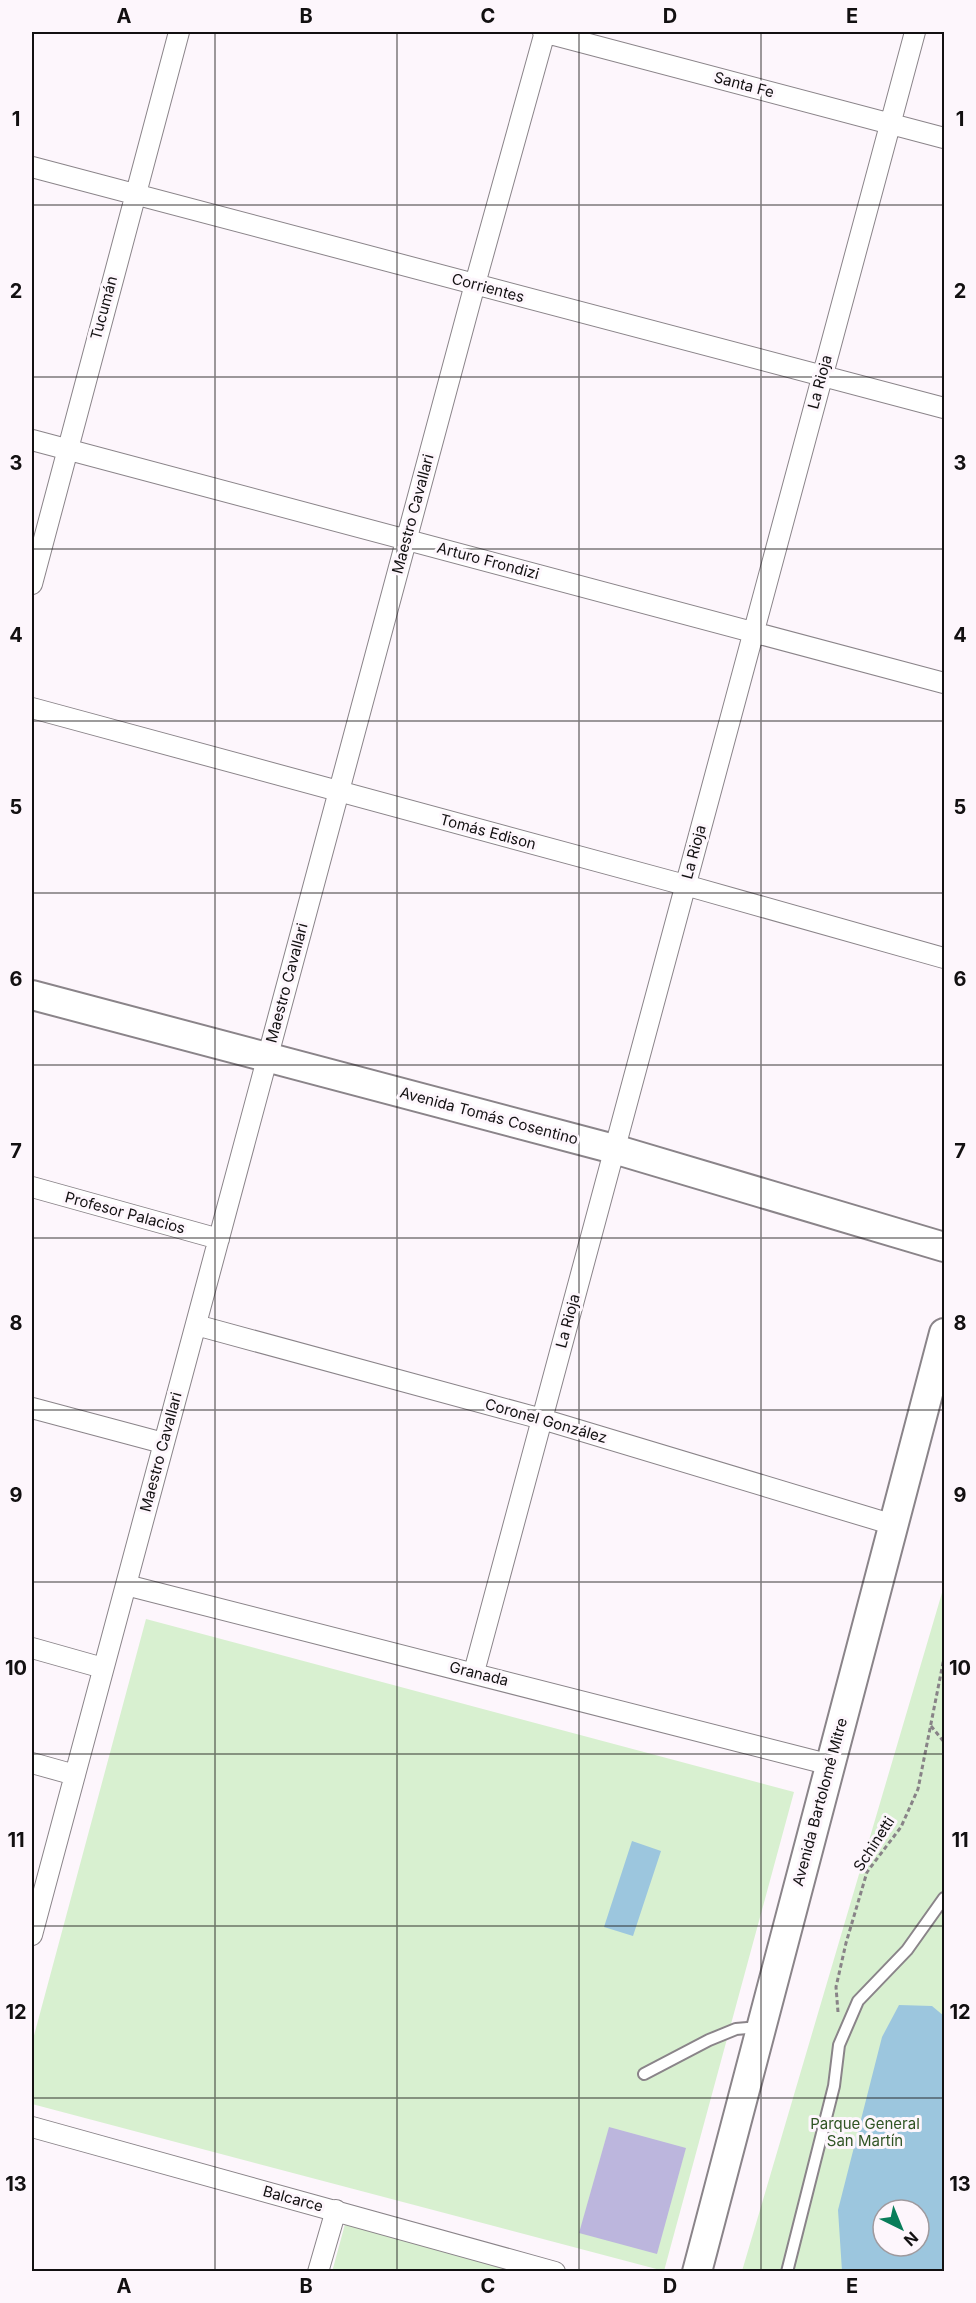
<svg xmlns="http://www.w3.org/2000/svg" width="976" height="2303" font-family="Inter,sans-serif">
  <rect width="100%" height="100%" fill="#fdf6fc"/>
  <!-- green -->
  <path fill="#d8f0d0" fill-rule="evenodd" d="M944 1586V2271H742ZM883 2210H919V2246H883Z
    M146 1619 794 1792 664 2271 32 2104V2043Z
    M348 2213 518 2272H332Z"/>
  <!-- water -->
  <path fill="#9cc6de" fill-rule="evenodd" d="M632 1841 661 1851 633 1936 604 1927Z
    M899 2005 932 2006 944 2016V2271H842L838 2210 882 2037ZM883 2210H919V2246H883Z"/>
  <!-- building -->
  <path fill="#bcb6dd" d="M609 2127 686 2148 657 2254 579 2233Z"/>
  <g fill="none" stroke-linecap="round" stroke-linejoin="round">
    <defs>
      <path id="lane" d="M644 2074 709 2040 736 2029 759 2027
        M787 2272 834 2086 839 2045 858 2001 907 1950 944 1898"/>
      <path id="street" d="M543 32 944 138
        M32 167 944 408
        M32 440 944 683
        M32 584 179 32
        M32 708 685 885 944 958
        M32 1187 219 1239
        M196 1325 542 1419 894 1525
        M32 1408 163 1443
        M126 1585 831 1765
        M32 1648 103 1668
        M474 1672 915 32
        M32 1763 75 1775
        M32 1935 475 284 545 32
        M32 2127 555 2272
        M318 2272 336 2210"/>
      <path id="secondary" d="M32 995 614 1149 944 1247
        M697 2272 944 1333"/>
    </defs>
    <!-- lane casing -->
    <use href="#lane" stroke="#8a8489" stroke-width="14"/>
    <!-- street casing -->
    <use href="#street" stroke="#8a8489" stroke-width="22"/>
    <!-- secondary casing -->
    <use href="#secondary" stroke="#8a8489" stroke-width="32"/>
    <!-- path -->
    <path stroke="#888387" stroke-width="3" stroke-dasharray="4.5 3" stroke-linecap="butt" d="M931 1726 944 1742
      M838 2012 836 1987 846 1943 867 1872 901 1827 918 1789 944 1658"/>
    <!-- lane -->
    <use href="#lane" stroke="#fff" stroke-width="10"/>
    <!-- street -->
    <use href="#street" stroke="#fff" stroke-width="20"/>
    <!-- secondary -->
    <use href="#secondary" stroke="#fff" stroke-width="28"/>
  </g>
  <!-- grid -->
  <path fill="none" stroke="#121011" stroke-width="1.5" stroke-opacity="0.55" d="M215 32V2272M397 32V2272M579 32V2272M761 32V2272M32 205H944M32 377H944M32 549H944M32 721H944M32 893H944M32 1065H944M32 1238H944M32 1410H944M32 1582H944M32 1754H944M32 1926H944M32 2098H944"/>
  <g text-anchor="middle" stroke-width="6" stroke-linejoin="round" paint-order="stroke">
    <!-- street labels -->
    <g font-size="15" fill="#121011" stroke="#fdf6fc">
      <text transform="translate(744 85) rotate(15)" y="5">Santa Fe</text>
      <text transform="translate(488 288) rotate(15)" y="5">Corrientes</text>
      <text transform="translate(104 308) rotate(-75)" y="5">Tucumán</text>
      <text transform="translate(820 382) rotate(-75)" y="5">La Rioja</text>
      <text transform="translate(413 514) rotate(-75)" y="5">Maestro Cavallari</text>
      <text transform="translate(488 561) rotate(15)" y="5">Arturo Frondizi</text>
      <text transform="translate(488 832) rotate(15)" y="5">Tomás Edison</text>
      <text transform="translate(694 852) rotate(-75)" y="5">La Rioja</text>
      <text transform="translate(287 983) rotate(-75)" y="5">Maestro Cavallari</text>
      <text transform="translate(489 1116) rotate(15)" y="5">Avenida Tomás Cosentino</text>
      <text transform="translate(125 1213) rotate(15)" y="5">Profesor Palacios</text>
      <text transform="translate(568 1321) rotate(-75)" y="5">La Rioja</text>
      <text transform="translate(546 1421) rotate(16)" y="5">Coronel González</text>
      <text transform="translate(161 1452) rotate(-75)" y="5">Maestro Cavallari</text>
      <text transform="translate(479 1674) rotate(14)" y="5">Granada</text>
      <text transform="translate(820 1802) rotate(-75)" y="5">Avenida Bartolomé Mitre</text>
      <text transform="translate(874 1844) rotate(-57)" y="5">Schinetti</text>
      <text transform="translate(293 2199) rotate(15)" y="5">Balcarce</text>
    </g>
    <!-- park labels -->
    <g font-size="15" fill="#2f5423" stroke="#fdf6fc">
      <text x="865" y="2129">Parque General<tspan x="865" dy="17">San Martín</tspan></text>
    </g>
  </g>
  <!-- border -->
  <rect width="976" height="2303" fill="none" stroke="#fdf6fc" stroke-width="66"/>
  <!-- north arrow -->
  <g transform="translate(901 2228) rotate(137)"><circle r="28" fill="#fdf6fc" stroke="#9f9a9e" stroke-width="1.5"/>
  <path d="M0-4.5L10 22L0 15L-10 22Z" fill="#097d5a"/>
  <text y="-9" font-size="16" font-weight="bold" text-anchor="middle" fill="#121011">N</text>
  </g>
  <rect x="33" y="33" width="910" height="2237" fill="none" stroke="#121011" stroke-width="2"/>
  <g font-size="20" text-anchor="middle" font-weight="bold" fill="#121011">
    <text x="124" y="23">A</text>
    <text x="306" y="23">B</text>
    <text x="488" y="23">C</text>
    <text x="670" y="23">D</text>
    <text x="852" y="23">E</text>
    <text x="16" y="126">1</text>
    <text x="960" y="126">1</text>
    <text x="16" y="298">2</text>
    <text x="960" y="298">2</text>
    <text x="16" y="470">3</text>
    <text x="960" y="470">3</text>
    <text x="16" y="642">4</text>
    <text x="960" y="642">4</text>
    <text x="16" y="814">5</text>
    <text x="960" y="814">5</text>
    <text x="16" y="986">6</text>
    <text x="960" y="986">6</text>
    <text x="16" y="1158">7</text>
    <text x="960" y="1158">7</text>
    <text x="16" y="1330">8</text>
    <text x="960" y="1330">8</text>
    <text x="16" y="1502">9</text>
    <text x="960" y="1502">9</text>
    <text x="16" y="1675">10</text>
    <text x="960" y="1675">10</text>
    <text x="16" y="1847">11</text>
    <text x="960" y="1847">11</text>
    <text x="16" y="2019">12</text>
    <text x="960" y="2019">12</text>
    <text x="16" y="2191">13</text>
    <text x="960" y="2191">13</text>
    <text x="124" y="2293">A</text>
    <text x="306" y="2293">B</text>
    <text x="488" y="2293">C</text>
    <text x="670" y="2293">D</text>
    <text x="852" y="2293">E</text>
  </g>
</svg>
